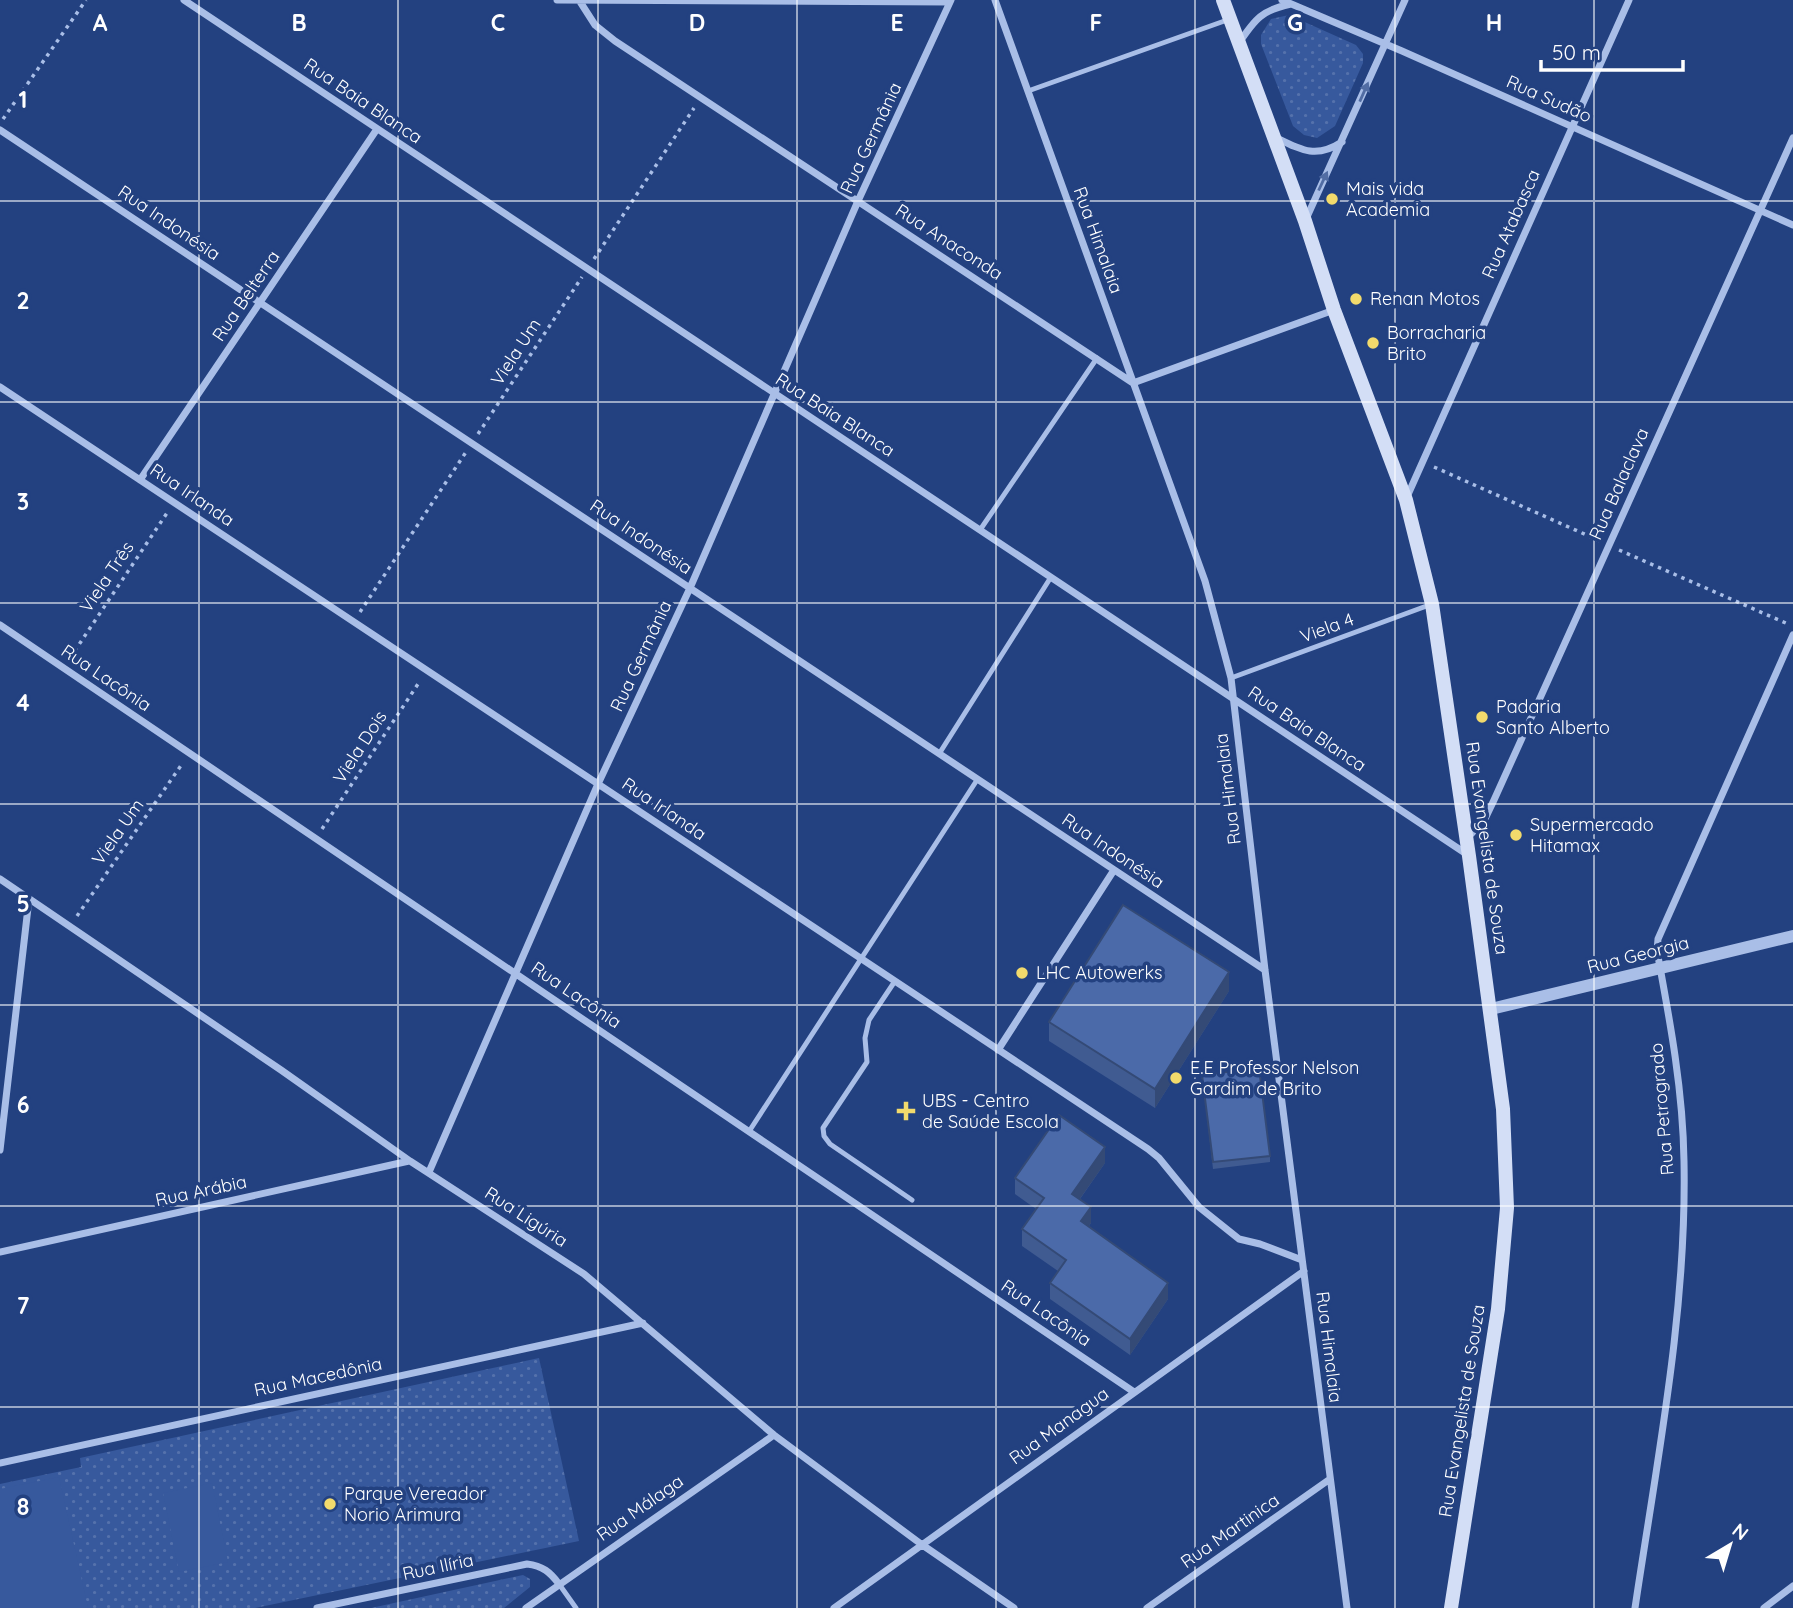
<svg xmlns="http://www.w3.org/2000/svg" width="1793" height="1608" font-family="Quicksand,sans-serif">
  <defs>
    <pattern id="grass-dots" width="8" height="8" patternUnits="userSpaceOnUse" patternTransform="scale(1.75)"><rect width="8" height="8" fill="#37599d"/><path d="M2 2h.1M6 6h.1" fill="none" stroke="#5572ac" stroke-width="1.8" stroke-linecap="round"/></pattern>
  </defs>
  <rect width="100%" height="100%" fill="#234180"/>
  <!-- grass -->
  <path fill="url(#grass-dots)" d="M1289 15 1356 45 1363 54V63L1335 126 1317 138 1304 135 1293 126 1261 44V35L1271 19Z
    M539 1358 579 1541 255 1608H0V1484L81 1467 80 1458Z
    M523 1575 530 1579V1587L504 1608H371Z"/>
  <!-- pitch -->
  <path fill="#37599d" d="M59 1477 88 1608H0V1489Z
    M212 1483 228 1562 179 1572 163 1493Z"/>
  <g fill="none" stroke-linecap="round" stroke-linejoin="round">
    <!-- path -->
    <path stroke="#a9bee7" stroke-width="3.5" stroke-dasharray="3.5 5" stroke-linecap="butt" d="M3 119 86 0
      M594 259 694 108
      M478 434 582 277
      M1434 467 1600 541
      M1619 550 1788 624
      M360 612 466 452
      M70 658 167 513
      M322 829 420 681
      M77 916 182 764"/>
    <!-- service -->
    <path stroke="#a9bee7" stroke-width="5" d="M1028 91 1230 19
      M980 530 1097 358
      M1231 678 1432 604
      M939 754 1051 577
      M895 981 869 1020 865 1038 867 1062 823 1128 824 1136 830 1144 912 1200
      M750 1130 977 780
      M559 1584 576 1608"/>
    <!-- minor -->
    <path stroke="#a9bee7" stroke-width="7" d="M184 0 1468 855
      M557 0 950 2
      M579 0 595 25 615 41 1133 383 1334 310
      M995 0 1205 581 1231 678 1265 970 1347 1608
      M1282 0 1402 51 1793 225
      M1239 43C1255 19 1262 10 1291 4
      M0 130 1265 970
      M1275 137C1301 150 1316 159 1342 142
      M1306 219 1405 0
      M0 387 1148 1149 1159 1158 1199 1207 1239 1239 1260 1244 1302 1260
      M140 480 377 129
      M1406 499 1629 0
      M0 625 1134 1392
      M1467 838 1484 821 1494 800 1793 138
      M0 879 281 1070 410 1161 584 1274 774 1435 921 1544 1014 1608
      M998 1050 1114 870
      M0 1150 29 899
      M429 1172 598 784 690 588 858 201 951 0
      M0 1252 409 1161
      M0 1463 643 1323
      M317 1608 527 1564C543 1566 550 1572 559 1584
      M526 1608 774 1435
      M834 1608 1304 1271
      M1147 1608 1330 1479
      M1635 1608C1657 1460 1687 1311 1684 1161 1683 1090 1670 1021 1657 951L1658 939 1793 635
      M1764 1608 1793 1586"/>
    <!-- tertiary -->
    <path stroke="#a9bee7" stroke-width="12" d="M1491 1009 1793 936"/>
    <!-- secondary -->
    <path stroke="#d3def6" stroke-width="14" d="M1223 0 1305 221 1334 310 1406 500 1432 604 1469 856 1503 1109 1507 1208 1498 1309 1451 1608"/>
  </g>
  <!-- wall -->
  <path fill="#405b91" d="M1229 991 1155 1108 1049 1041V1022Z
    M1202 1075 1270 1156V1162L1213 1169Z
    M1105 1163 1080 1199 1091 1223 1089 1226 1168 1299 1130 1355 1050 1299V1283L1058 1271 1022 1246V1229L1036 1209 1015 1194V1178Z"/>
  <!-- shaded-wall -->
  <path fill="#344a76" d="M1229 972V991L1155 1108V1089Z
    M1105 1147V1163L1072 1210V1194Z
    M1091 1207V1223L1081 1237V1221Z
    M1168 1283V1299L1130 1355V1339Z"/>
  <!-- building -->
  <path fill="#4b6aa9" stroke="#344a76" stroke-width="2" d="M1123 905 1229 972 1155 1089 1049 1022Z
    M1259 1068 1270 1156 1213 1162 1202 1075Z
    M1059 1115 1105 1147 1072 1194 1091 1207 1081 1221 1168 1283 1130 1339 1050 1283 1066 1260 1022 1229 1044 1198 1015 1178Z"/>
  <!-- one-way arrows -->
  <defs><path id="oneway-solid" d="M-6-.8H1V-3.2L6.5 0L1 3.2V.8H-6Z" transform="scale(1.75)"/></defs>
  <g fill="#526da4">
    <use href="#oneway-solid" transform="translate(1364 92) rotate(-66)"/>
    <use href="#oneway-solid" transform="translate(1323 181) rotate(-65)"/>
  </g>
  <!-- grid -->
  <path fill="none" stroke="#fff" stroke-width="2" stroke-opacity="0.55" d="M199 0V1608M398 0V1608M598 0V1608M797 0V1608M996 0V1608M1195 0V1608M1395 0V1608M1594 0V1608M0 201H1793M0 402H1793M0 603H1793M0 804H1793M0 1005H1793M0 1206H1793M0 1407H1793"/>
  <!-- markers -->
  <g fill="#f2da6c" stroke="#234180" stroke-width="2.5">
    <circle cx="1332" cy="199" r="7"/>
    <circle cx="1356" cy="299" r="7"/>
    <circle cx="1373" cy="343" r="7"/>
    <circle cx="1482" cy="717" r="7"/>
    <circle cx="1516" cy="835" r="7"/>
    <circle cx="1022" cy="973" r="7"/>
    <circle cx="1176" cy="1078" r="7"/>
    <path d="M902.5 1100.5h7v7h7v7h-7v7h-7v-7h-7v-7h7z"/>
    <circle cx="330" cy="1504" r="7"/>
  </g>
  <g text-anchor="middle" stroke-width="7" stroke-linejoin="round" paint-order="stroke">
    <!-- street labels -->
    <g font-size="18" fill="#fff" stroke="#234180">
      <text transform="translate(1549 99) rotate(24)" y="6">Rua Sudão</text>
      <text transform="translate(363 101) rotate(34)" y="6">Rua Baia Blanca</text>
      <text transform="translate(871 138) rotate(-65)" y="6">Rua Germânia</text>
      <text transform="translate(169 223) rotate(34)" y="6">Rua Indonésia</text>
      <text transform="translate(1511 224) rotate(-66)" y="6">Rua Atabasca</text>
      <text transform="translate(1098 240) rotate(70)" y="6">Rua Himalaia</text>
      <text transform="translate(949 242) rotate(33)" y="6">Rua Anaconda</text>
      <text transform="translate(246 296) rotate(-56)" y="6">Rua Belterra</text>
      <text transform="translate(516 352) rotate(-57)" y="6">Viela Um</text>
      <text transform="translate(835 415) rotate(33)" y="6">Rua Baia Blanca</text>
      <text transform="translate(1619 484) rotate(-66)" y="6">Rua Balaclava</text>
      <text transform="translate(192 495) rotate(34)" y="6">Rua Irlanda</text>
      <text transform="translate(641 537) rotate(34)" y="6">Rua Indonésia</text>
      <text transform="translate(107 577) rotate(-56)" y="6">Viela Três</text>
      <text transform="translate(1327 628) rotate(-20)" y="6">Viela 4</text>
      <text transform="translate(641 656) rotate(-65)" y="6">Rua Germânia</text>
      <text transform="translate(106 678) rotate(34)" y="6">Rua Lacônia</text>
      <text transform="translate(1307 729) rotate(34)" y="6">Rua Baia Blanca</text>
      <text transform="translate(360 747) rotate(-57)" y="6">Viela Dois</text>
      <text transform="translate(1228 789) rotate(-97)" y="6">Rua Himalaia</text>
      <text transform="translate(664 809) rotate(34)" y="6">Rua Irlanda</text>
      <text transform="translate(118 832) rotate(-55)" y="6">Viela Um</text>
      <text transform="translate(1487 848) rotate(82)" y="6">Rua Evangelista de Souza</text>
      <text transform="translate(1113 851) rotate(34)" y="6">Rua Indonésia</text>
      <text transform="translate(1638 955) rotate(-14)" y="6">Rua Georgia</text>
      <text transform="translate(576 995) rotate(34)" y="6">Rua Lacônia</text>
      <text transform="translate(1662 1109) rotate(-95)" y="6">Rua Petrogrado</text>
      <text transform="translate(201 1191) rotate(-12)" y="6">Rua Arábia</text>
      <text transform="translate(526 1217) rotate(33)" y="6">Rua Ligúria</text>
      <text transform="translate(1046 1313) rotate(34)" y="6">Rua Lacônia</text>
      <text transform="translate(1329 1347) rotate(83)" y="6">Rua Himalaia</text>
      <text transform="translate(318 1377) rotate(-12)" y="6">Rua Macedônia</text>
      <text transform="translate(1462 1411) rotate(-81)" y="6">Rua Evangelista de Souza</text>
      <text transform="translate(1059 1426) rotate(-36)" y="6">Rua Managua</text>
      <text transform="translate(640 1508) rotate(-35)" y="6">Rua Málaga</text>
      <text transform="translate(1230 1531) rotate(-35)" y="6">Rua Martinica</text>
      <text transform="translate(438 1567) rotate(-12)" y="6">Rua Ilíria</text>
    </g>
    <!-- poi labels -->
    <g font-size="18" fill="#fff" stroke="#234180" text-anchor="start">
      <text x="1346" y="195">Mais vida<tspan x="1346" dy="21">Academia</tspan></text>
      <text x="1370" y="305">Renan Motos</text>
      <text x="1387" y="339">Borracharia<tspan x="1387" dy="21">Brito</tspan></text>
      <text x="1496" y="713">Padaria<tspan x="1496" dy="21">Santo Alberto</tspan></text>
      <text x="1530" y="831">Supermercado<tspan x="1530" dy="21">Hitamax</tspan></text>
      <text x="1036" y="979">LHC Autowerks</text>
      <text x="1190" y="1074">E.E Professor Nelson<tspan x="1190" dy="21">Gardim de Brito</tspan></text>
      <text x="922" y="1107">UBS - Centro<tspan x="922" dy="21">de Saúde Escola</tspan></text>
      <text x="344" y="1500">Parque Vereador<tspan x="344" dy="21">Norio Arimura</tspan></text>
    </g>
  </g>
  <g font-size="23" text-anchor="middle" font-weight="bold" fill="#fff" stroke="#234180" stroke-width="7" stroke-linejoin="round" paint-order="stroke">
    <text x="100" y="31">A</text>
    <text x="299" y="31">B</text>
    <text x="498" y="31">C</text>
    <text x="697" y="31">D</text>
    <text x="897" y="31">E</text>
    <text x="1096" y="31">F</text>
    <text x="1295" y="31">G</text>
    <text x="1494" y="31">H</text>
    <text x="23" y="108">1</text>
    <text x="23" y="309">2</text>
    <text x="23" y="510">3</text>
    <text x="23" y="711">4</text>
    <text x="23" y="912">5</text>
    <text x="23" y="1113">6</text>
    <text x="23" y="1314">7</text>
    <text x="23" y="1515">8</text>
  </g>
  <!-- north arrow -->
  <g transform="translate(1730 1545) rotate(38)" stroke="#234180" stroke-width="5" paint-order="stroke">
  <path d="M0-5L12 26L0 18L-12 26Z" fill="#ffffff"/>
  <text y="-10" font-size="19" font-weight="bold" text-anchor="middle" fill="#ffffff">N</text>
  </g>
  <!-- scale -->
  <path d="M1541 60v10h142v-10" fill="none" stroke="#ffffff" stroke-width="3.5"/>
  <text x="1552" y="60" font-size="21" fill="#ffffff" stroke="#234180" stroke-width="5" paint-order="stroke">50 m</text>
</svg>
